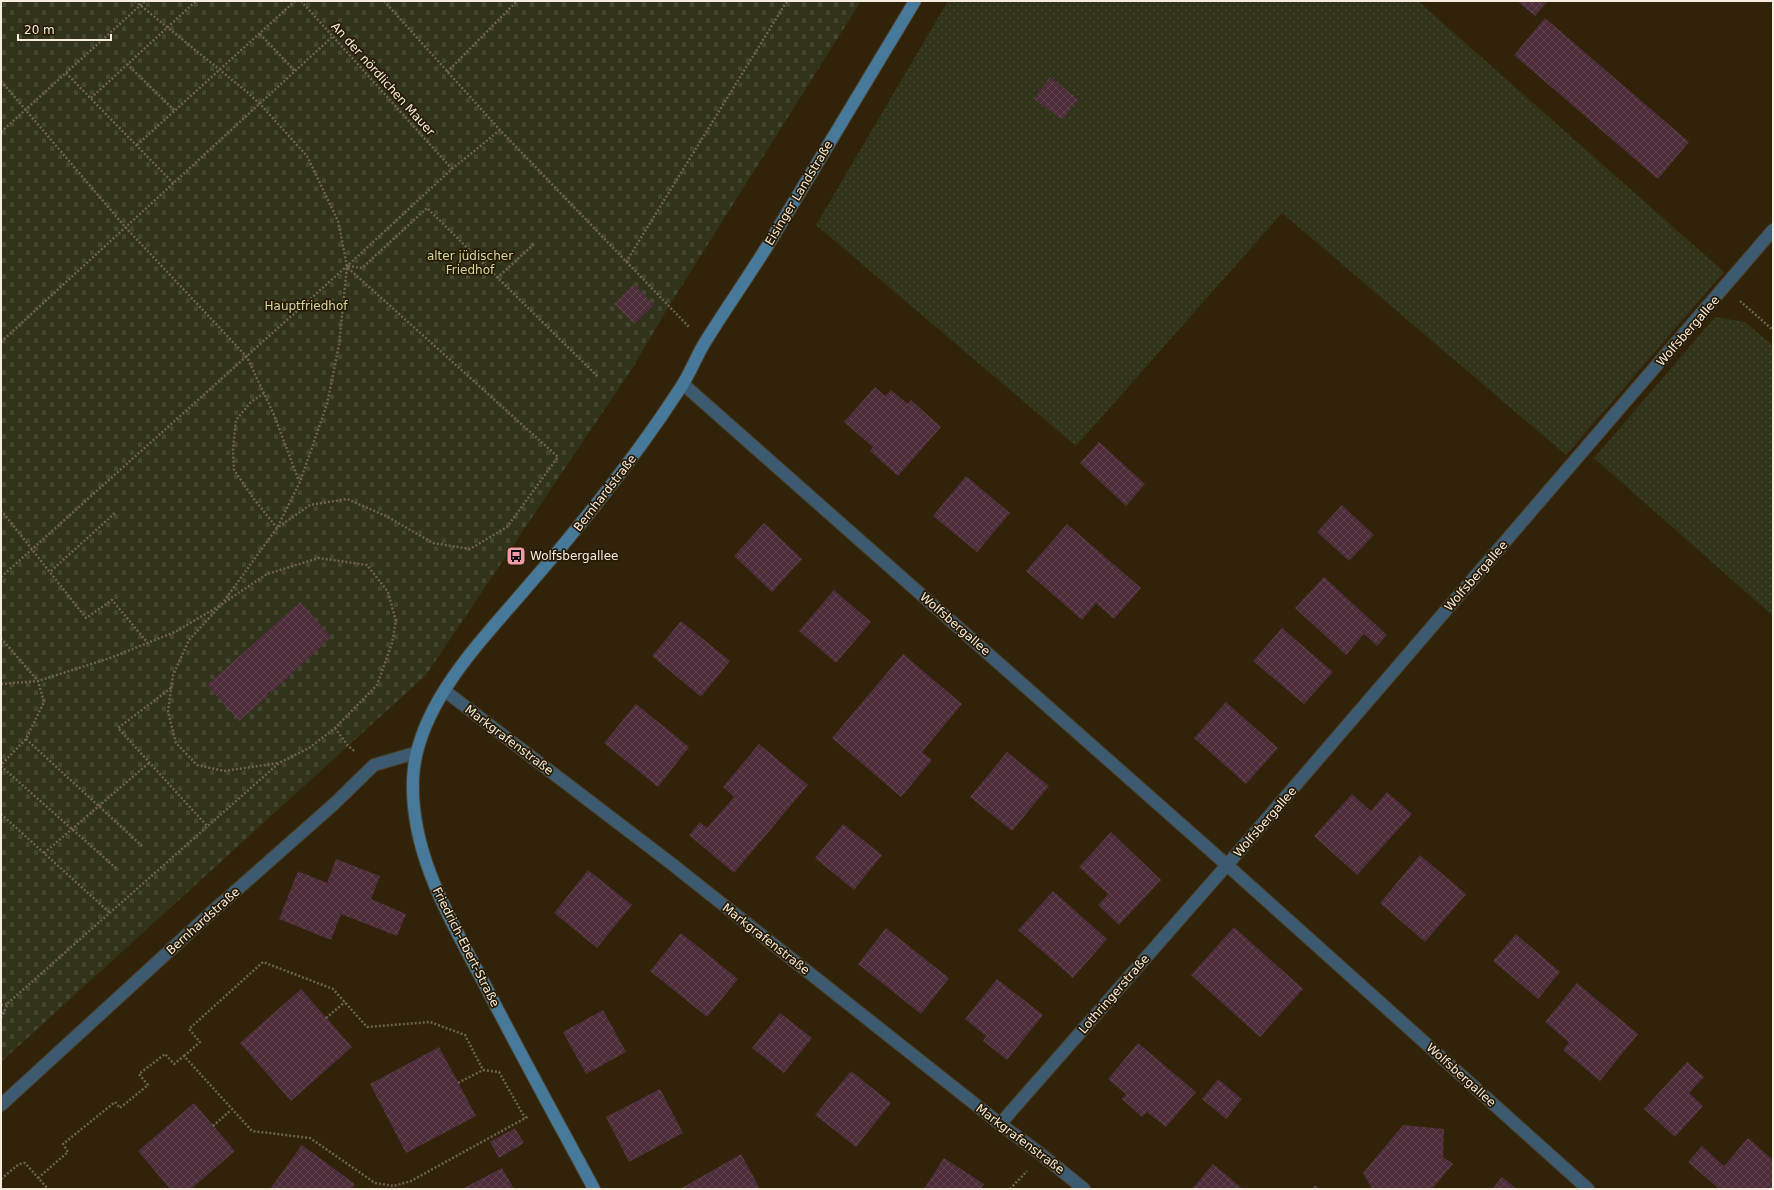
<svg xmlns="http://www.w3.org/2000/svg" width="1774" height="1190" font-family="'DejaVu Sans',sans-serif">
  <defs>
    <pattern id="green-dots" width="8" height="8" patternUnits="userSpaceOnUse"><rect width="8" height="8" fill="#31331a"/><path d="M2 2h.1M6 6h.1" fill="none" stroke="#454730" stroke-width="1.8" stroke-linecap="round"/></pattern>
    <pattern id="cemetery-stones" width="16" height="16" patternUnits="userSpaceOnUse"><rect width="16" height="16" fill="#31331a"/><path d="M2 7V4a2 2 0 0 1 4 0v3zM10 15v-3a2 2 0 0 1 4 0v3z" fill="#454730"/></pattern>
    <pattern id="building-cross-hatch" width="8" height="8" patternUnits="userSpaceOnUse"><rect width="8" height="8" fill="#4d2d3a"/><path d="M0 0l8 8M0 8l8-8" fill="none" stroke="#5f424d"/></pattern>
  </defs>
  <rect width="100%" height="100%" fill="#31230a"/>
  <!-- green -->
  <path fill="url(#green-dots)" d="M948 1H1418L1724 272 1566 455 1282 213 1076 446 816 225Z
    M1715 317 1745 322 1773 346V616L1594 458Z"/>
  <!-- cemetery -->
  <path fill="url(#cemetery-stones)" d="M1 1H861L669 306 633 367 426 675 1 1062Z"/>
  <!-- building -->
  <path fill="url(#building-cross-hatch)" d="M1517 1H1548L1535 16Z
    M1545 18 1689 142 1658 179 1514 55Z
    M1050 77 1078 99 1062 120 1034 99Z
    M634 284 654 305 634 324 614 304Z
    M875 387 885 396 891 390 908 404 911 400 941 427 898 476 870 451 873 447 844 422Z
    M1099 442 1145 484 1126 506 1080 463Z
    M966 476 1010 513 977 552 933 516Z
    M1342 505 1374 535 1349 561 1317 532Z
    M764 523 802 559 772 592 734 556Z
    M1067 524 1141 588 1114 619 1096 603 1082 620 1026 571Z
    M1324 577 1387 635 1377 646 1364 634 1346 655 1295 608Z
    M834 590 871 622 836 663 799 631Z
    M300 602 331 637 271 693 269 691 267 694 269 695 239 721 207 685Z
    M681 621 730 661 701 697 652 656Z
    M1282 628 1333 672 1304 704 1253 661Z
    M903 654 962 704 922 752 932 760 901 797 832 738Z
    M1226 702 1278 748 1246 784 1194 738Z
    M636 704 689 747 658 787 604 743Z
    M759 744 808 785 734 873 689 835 700 822 707 828 734 797 723 787Z
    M1007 752 1049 786 1012 831 970 797Z
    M1387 792 1412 814 1357 875 1314 836 1352 794 1371 811Z
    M843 824 882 855 854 890 815 858Z
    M1111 832 1161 880 1119 925 1098 905 1108 894 1079 867Z
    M1420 855 1466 894 1425 942 1380 903Z
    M336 859 380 876 371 899 406 914 397 936 341 914 331 940 279 919 298 871 327 883Z
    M588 870 632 905 597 948 554 913Z
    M1053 891 1107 939 1073 978 1018 930Z
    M1234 927 1303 989 1260 1037 1191 975Z
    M886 928 949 978 921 1014 858 964Z
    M681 933 738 979 707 1017 650 971Z
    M1516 934 1560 972 1538 999 1493 961Z
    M997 979 1043 1015 1007 1060 983 1041 986 1036 965 1019Z
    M1577 983 1638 1034 1600 1081 1563 1050 1569 1042 1545 1022Z
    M301 989 352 1047 291 1101 240 1043Z
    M603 1010 626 1052 586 1074 563 1032Z
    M780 1013 812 1038 784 1073 752 1048Z
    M1138 1043 1196 1092 1166 1127 1147 1112 1142 1117 1122 1099 1126 1094 1108 1079Z
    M439 1047 476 1116 406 1153 370 1084Z
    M1687 1062 1704 1077 1689 1093 1703 1106 1675 1137 1644 1109Z
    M851 1071 891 1103 856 1147 815 1115Z
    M1218 1079 1242 1099 1226 1119 1202 1099Z
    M660 1089 683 1133 629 1162 606 1117Z
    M194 1103 235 1151 191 1189H170L138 1151Z
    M1403 1125 1444 1129 1443 1157 1453 1164 1432 1189H1372L1363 1173Z
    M515 1128 524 1143 499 1158 490 1142Z
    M1748 1138 1773 1160V1189H1719L1688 1162 1702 1146 1724 1166Z
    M302 1145 355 1184 352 1189H270Z
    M741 1154 759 1187 756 1189H680Z
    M944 1158 984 1184 981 1189H924Z
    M1213 1164 1243 1189H1192Z
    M502 1168 514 1189H462Z
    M1502 1177 1517 1189H1492Z
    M1315 1185 1320 1189H1312Z"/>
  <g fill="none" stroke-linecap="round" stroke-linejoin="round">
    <defs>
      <path id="lane" d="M1227 865 1773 230"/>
      <path id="street" d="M683 384 1227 865 1588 1189
        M445 691 668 861 1000 1124 1042 1155 1084 1189
        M1 1105 214 910 334 804 374 765 415 753
        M1000 1124 1227 865"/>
      <path id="secondary" d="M594 1189C558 1122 521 1055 486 987 452 922 410 855 413 779 416 705 483 639 528 586 583 523 635 458 681 387 691 372 697 354 707 339 727 307 748 277 768 245 817 164 866 82 915 1"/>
    </defs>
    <!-- lane casing -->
    <use href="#lane" stroke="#4d3f28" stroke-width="14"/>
    <!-- street casing -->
    <use href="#street" stroke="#4d3f28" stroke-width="14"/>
    <!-- secondary casing -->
    <use href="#secondary" stroke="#4d3f28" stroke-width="14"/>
    <!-- path -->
    <path stroke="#6f634d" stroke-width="2.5" stroke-dasharray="2 2" stroke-linecap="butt" d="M135 1 247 92 260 104 307 156 338 221 347 266 339 345 327 404 300 482 277 528 224 601
      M301 1 452 169
      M384 1 500 130 689 327
      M260 34 295 71
      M127 64 175 111
      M447 72 517 1
      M66 73 174 184
      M1 81 126 228 247 357 274 415 299 481
      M91 98 196 1
      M1 132 145 1
      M137 145 295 1
      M626 262 787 1
      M348 266 362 268 427 208 598 377
      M497 278 534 244
      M1740 301 1773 330
      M1 342 332 37
      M264 393 251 402 236 420 233 449 234 470 254 499 277 528 310 505 347 499 386 516 433 543 470 549 507 527 558 457 347 267
      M1 510 86 618 112 600 147 642
      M51 571 116 512
      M1 577 347 266 452 169 500 130
      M1 638 38 681 44 702 26 739 1 765
      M1 684 38 681 110 658 175 632 219 606
      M171 688 118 728 208 827
      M335 728 348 746 356 752
      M26 739 142 846
      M1 766 118 870
      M1 814 110 913
      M44 853 149 763
      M1 1005 7 1004
      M1 1018 8 1003 279 763 309 748 335 728 377 685 392 643 396 621 388 592 367 565 319 558 267 574 222 604 189 640 173 675 168 712 176 743 197 765 224 771 279 763
      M326 1018 345 1002
      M184 1056 200 1042 189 1029 263 962 333 989 367 1027 430 1022 465 1035 483 1070 499 1072 525 1118
      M458 1083 483 1070
      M213 1126 231 1110
      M38 1178 68 1152 63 1144 115 1102 120 1108 148 1085 139 1074 165 1054 174 1064 184 1056 252 1131 310 1138 375 1183 394 1186 411 1181 529 1116
      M1 1179 19 1164 25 1163 48 1189
      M1010 1189 1027 1171"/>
    <!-- lane -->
    <use href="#lane" stroke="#3d5b70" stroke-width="12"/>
    <!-- street -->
    <use href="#street" stroke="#3d5b70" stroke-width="12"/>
    <!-- secondary -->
    <use href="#secondary" stroke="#47799a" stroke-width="12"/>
  </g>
  <!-- icons -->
  <defs>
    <symbol id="bus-square" viewBox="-11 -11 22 22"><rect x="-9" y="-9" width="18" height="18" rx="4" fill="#f39aa8" stroke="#271a02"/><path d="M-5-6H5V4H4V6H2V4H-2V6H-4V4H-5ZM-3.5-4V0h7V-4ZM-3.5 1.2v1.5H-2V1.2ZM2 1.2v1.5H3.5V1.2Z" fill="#111"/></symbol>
  </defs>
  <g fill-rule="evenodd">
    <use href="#bus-square" x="505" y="545" width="22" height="22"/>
  </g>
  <g text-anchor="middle" stroke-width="3.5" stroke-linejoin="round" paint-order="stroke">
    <!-- street labels -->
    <g font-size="12" fill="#f7edde" stroke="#271a02">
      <text transform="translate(383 79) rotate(48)" y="4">An der nördlichen Mauer</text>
      <text transform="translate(799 193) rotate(-59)" y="4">Eisinger Landstraße</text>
      <text transform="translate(1688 331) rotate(-49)" y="4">Wolfsbergallee</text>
      <text transform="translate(605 493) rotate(-52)" y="4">Bernhardstraße</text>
      <text transform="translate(1476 576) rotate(-49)" y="4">Wolfsbergallee</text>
      <text transform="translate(955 624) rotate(41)" y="4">Wolfsbergallee</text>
      <text transform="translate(509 740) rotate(37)" y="4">Markgrafenstraße</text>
      <text transform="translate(1265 822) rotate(-49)" y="4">Wolfsbergallee</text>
      <text transform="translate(203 921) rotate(-42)" y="4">Bernhardstraße</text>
      <text transform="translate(766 939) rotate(38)" y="4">Markgrafenstraße</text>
      <text transform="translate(466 947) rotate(63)" y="4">Friedrich-Ebert-Straße</text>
      <text transform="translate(1114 994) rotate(-49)" y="4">Lothringerstraße</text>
      <text transform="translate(1461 1075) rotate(42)" y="4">Wolfsbergallee</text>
      <text transform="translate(1020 1139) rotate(37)" y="4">Markgrafenstraße</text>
    </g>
    <!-- park labels -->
    <g font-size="12" fill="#d4d99c" stroke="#271a02">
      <text x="470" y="260">alter jüdischer<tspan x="470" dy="14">Friedhof</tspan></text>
      <text x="306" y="310">Hauptfriedhof</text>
    </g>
    <!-- poi labels -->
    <g font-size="12" fill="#f7edde" stroke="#271a02" text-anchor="start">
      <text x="530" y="560">Wolfsbergallee</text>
    </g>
  </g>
  <!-- border -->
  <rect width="1774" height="1190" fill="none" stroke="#f7edde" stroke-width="4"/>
  <!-- scale -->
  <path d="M18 34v6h93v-6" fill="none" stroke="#f7edde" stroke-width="2"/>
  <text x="24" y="34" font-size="12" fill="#f7edde" stroke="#271a02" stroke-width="3" paint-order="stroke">20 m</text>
</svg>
